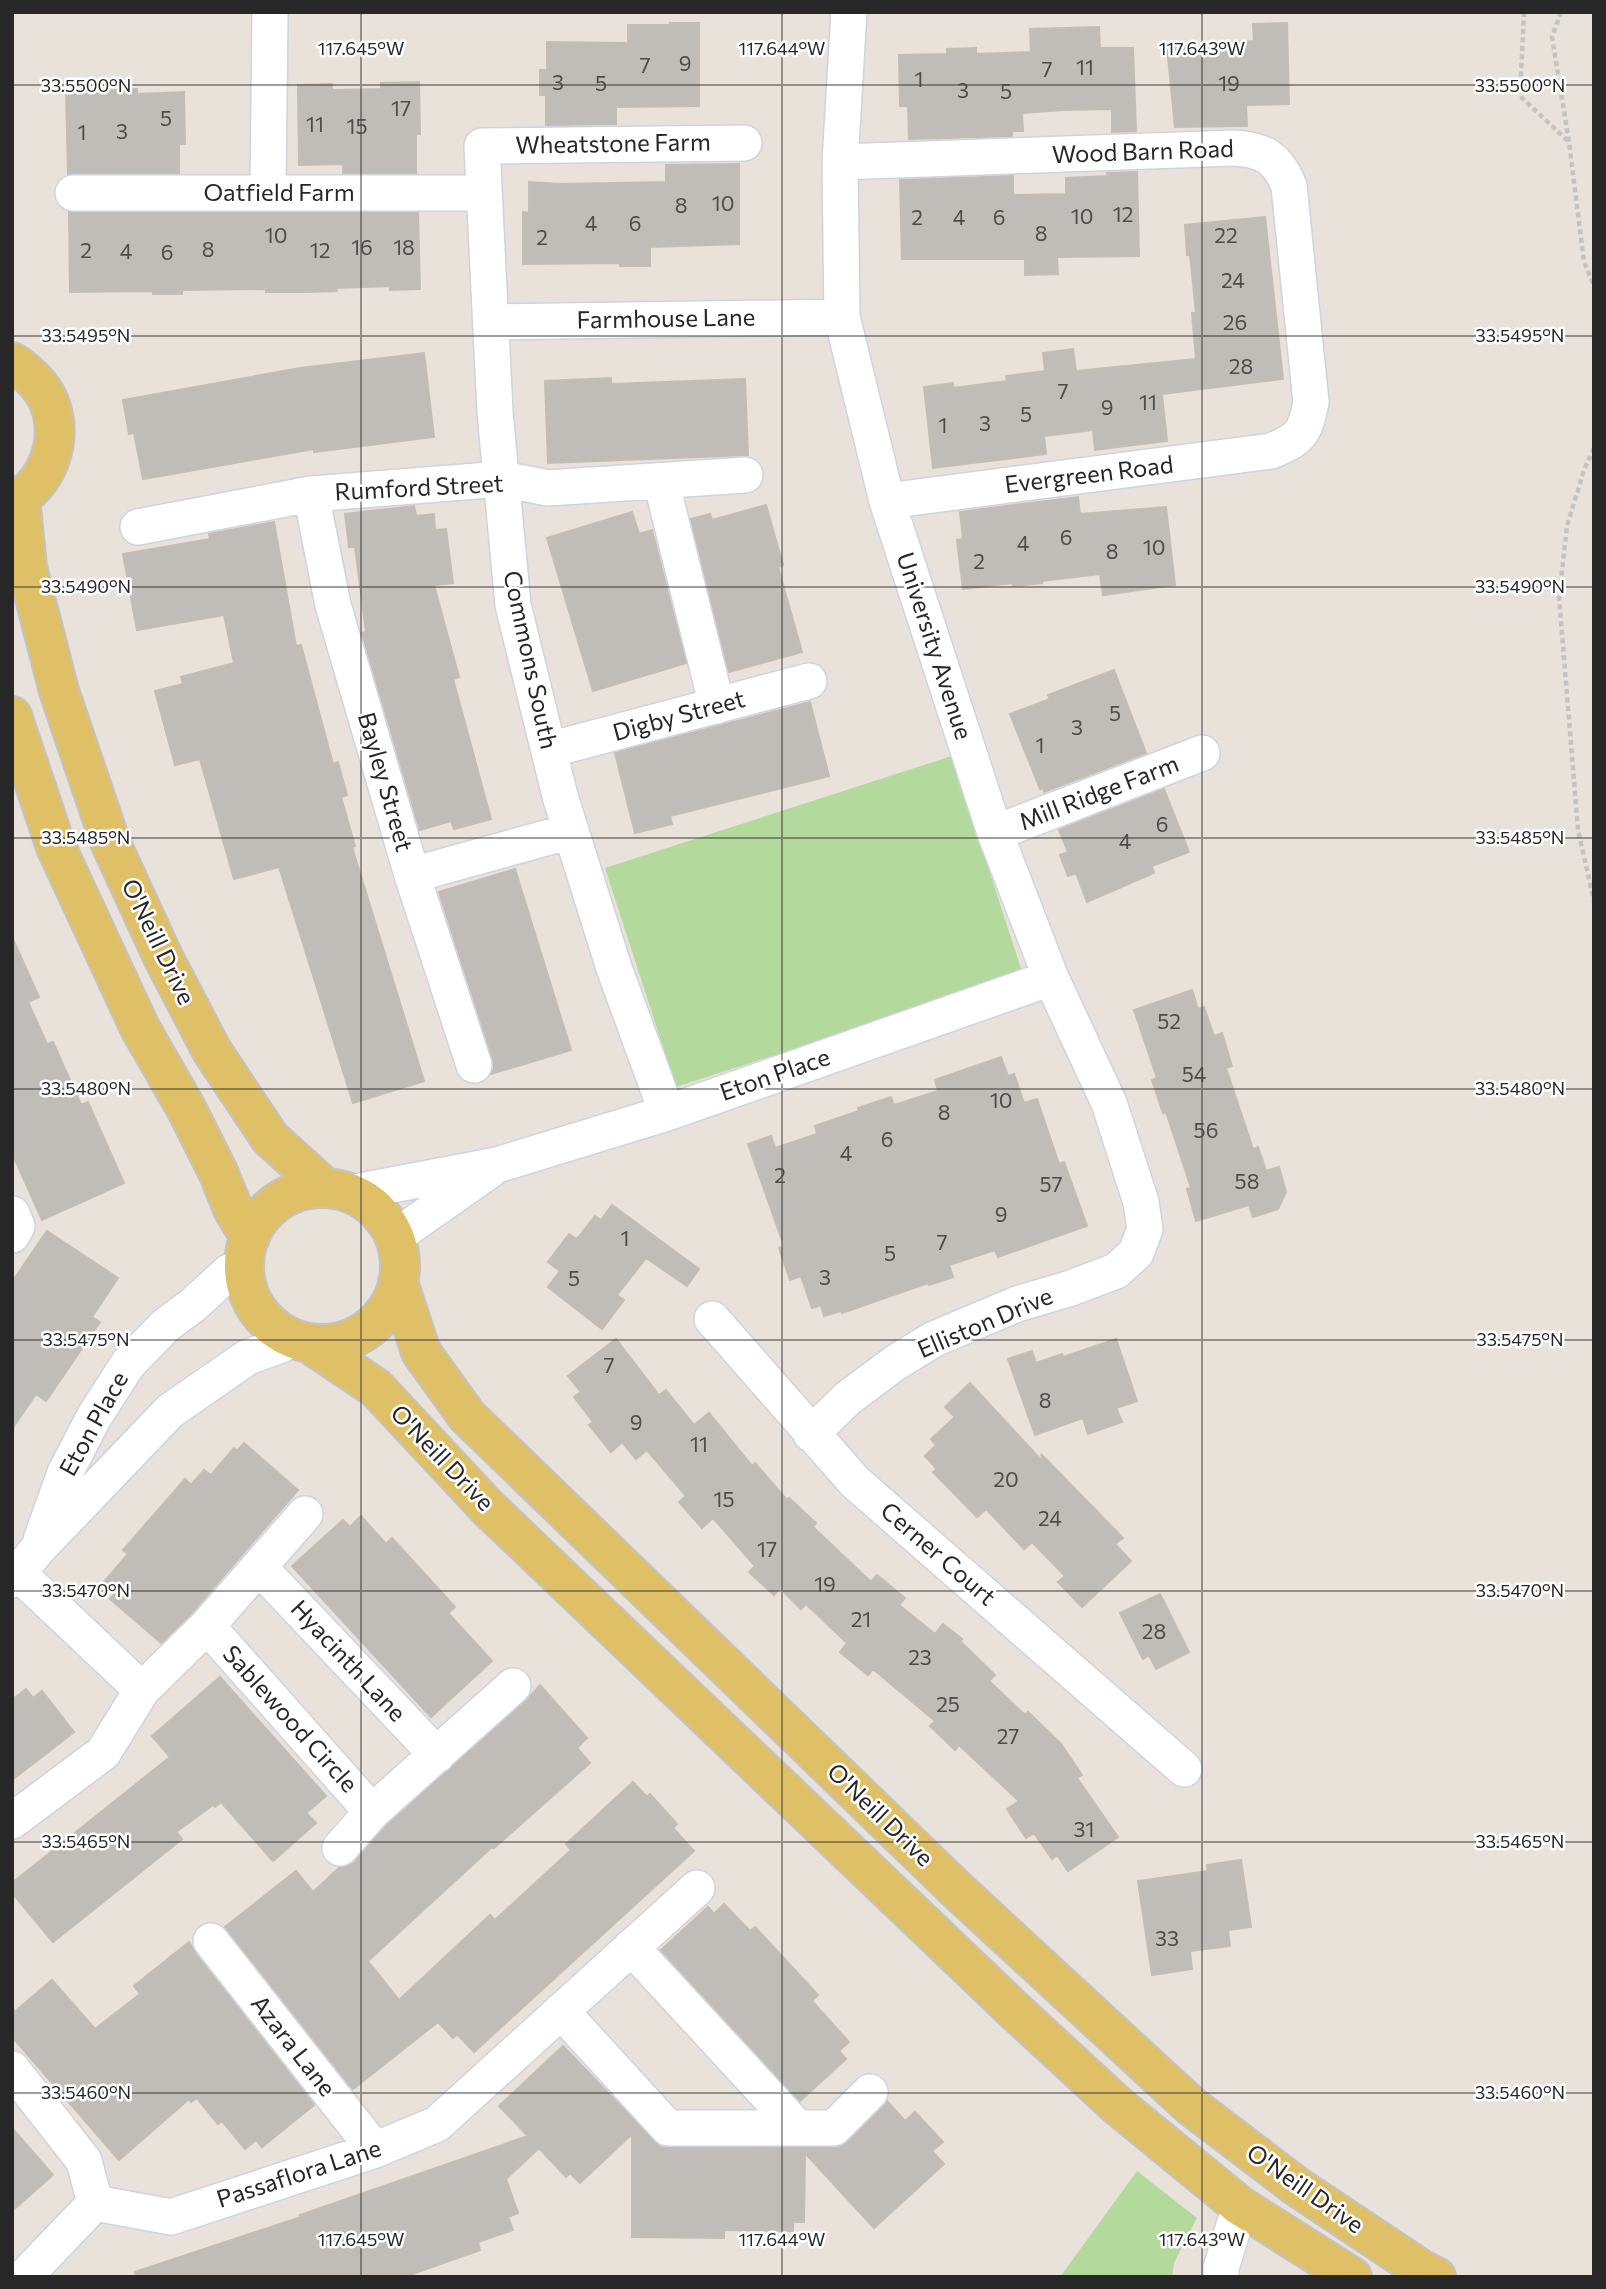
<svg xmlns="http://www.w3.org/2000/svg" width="1606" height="2289" font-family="Commissioner,sans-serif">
  <rect width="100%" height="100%" fill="#e8e2da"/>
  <!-- green -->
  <path fill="#b3d99c" d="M952 756 1023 975 676 1087 605 868Z
    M1137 2171 1197 2218 1174 2263 1172 2277H1060Z"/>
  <!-- building -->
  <path fill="#c0bcb7" stroke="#c3bdb4" stroke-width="2" d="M670 23H699V106L616 107V124L546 125V95H540V70H547V42L628 43V25H670Z
    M1287 23 1289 104 1246 105 1247 126 1175 127 1167 47 1212 46 1211 42 1254 41 1253 24Z
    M1099 27 1100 48H1133L1136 131 1112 132V109L1063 110 1022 113 1023 131H1012V136L909 139 908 106H900L899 55 947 54V49L976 48V54L1031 52 1030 29Z
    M419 82 420 134H416V173H343V164L299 165 298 85 332 84V90L381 89V83Z
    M137 89V94L184 92 185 144H179V173L68 174 66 91Z
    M739 164V244L650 247V266H620V263L523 264V212L529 213V182L562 184 666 182V165Z
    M1137 172 1139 256 1057 257 1058 274 1025 275V259H902L900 180 1013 176V195L1066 194V178L1107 176V173Z
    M69 212 418 213 420 289 390 290V286L336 288 337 291 306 292H266V289L182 290V294H153V291L70 292Z
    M1265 217 1283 379 1162 394 1167 441 1095 450 1093 430 1044 436 1046 454 933 468 924 387 953 383V388L1007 381 1006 376 1045 371 1043 353 1073 349 1076 371 1196 359 1192 313H1196L1190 255H1187L1185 225Z
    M424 353 434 437 314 452V449L143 479 134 433 129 434 123 400 300 368Z
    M611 378V384L745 379 748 455 548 463 545 381Z
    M1078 497 1080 514 1166 507 1175 585 1103 595 1100 574 1042 581V583L1013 586V583L963 589 957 540 963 539 960 512Z
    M766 505 783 565 778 567 802 652 729 672 691 519 710 514 712 520Z
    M414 506 416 516 434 514 435 530 446 529 453 583 434 585 459 677 453 679 491 819 454 829 451 821 420 830 362 633 366 632 355 547H349L345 514Z
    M632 512 639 534 652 530 686 663 593 691 547 538Z
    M274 522 296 646 301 645 333 764 338 762 347 795 341 797 355 846 352 847 424 1081 353 1103 279 867 234 879 200 759 175 765 155 691 183 684 181 677 234 663 224 615 137 630 123 554 210 539 209 534Z
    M1114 670 1146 753 1044 792 1043 788 1040 789 1010 714 1050 699 1048 695Z
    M810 702 829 776 670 816 672 824 635 833 615 753Z
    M1164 789 1189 852 1152 866 1154 873 1087 902 1076 873 1068 876 1060 855 1068 852 1059 830Z
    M515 869 571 1050 491 1074 494 1068 493 1059 439 892Z
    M12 937 39 997 28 1002 47 1044 53 1042 81 1105 88 1102 124 1183 42 1220 12 1153Z
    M1192 990 1198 1009 1204 1007 1214 1036 1222 1033 1232 1066 1226 1068 1253 1149 1258 1147 1266 1171 1279 1167 1286 1192 1278 1209 1253 1217 1249 1205 1196 1221 1187 1189 1191 1188 1166 1112 1163 1113 1152 1080 1157 1078 1134 1010Z
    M1001 1057 1008 1076 1014 1074 1024 1103 1037 1099 1059 1164 1064 1162 1087 1226 998 1257 995 1250 949 1265 953 1277 929 1285 928 1283 842 1313 841 1311 824 1316 821 1305 812 1308 801 1276 790 1280 779 1248 784 1246 748 1144 771 1136 775 1148 817 1134 815 1126 859 1111 858 1108 891 1097 894 1105 938 1091 935 1080Z
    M612 1205 699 1269 687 1286 646 1258 617 1295 624 1300 602 1329 548 1287 560 1271 548 1262 569 1234 577 1239 595 1216 601 1220Z
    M47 1231 118 1278 92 1317 100 1322 46 1401 36 1394 12 1429V1282Z
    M616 1339 659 1395 666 1390 694 1425 709 1413 752 1466 755 1463 787 1500 789 1498 816 1523 813 1527 871 1582 877 1575 905 1598 899 1605 935 1634 943 1624 962 1639 960 1641 995 1675 989 1681 1025 1715 1028 1712 1061 1744 1082 1775 1077 1778 1118 1837 1068 1871 1057 1855 1052 1859 1034 1833 1026 1838 1007 1809 1019 1801 959 1745 955 1750 930 1726 935 1721 873 1669 868 1675 840 1652 847 1643 806 1604 801 1609 780 1588 774 1595 749 1572 755 1566 713 1518 702 1528 679 1502 686 1496 647 1450 636 1459 622 1442 611 1452 589 1425 593 1422 574 1397 581 1392 568 1376Z
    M1116 1339 1137 1401 1116 1408 1122 1422 1088 1434 1083 1418 1035 1435 1008 1359 1032 1351 1036 1363 1062 1354 1063 1357Z
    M970 1383 1044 1463 1041 1454 1123 1538 1115 1544 1131 1561 1082 1607 1058 1582 1065 1576 1032 1542 1024 1549 986 1509 977 1517 933 1472 937 1469 925 1456 936 1445 931 1439 955 1417 945 1407Z
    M244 1443 298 1490 188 1617 161 1643 110 1599 116 1592 104 1582 128 1554 123 1550 185 1479 191 1485 204 1470 211 1475 234 1448 237 1451Z
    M361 1516 386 1544 392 1538 455 1607 448 1613 492 1661 431 1717 292 1566 343 1520 350 1527Z
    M1160 1594 1189 1652 1156 1669 1149 1655 1143 1659 1120 1613Z
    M220 1677 326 1796 306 1813 316 1823 273 1861 221 1802 215 1807 213 1805 176 1832 182 1839 53 1942 12 1893V1883L170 1757 152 1736Z
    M540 1685 587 1738 577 1748 590 1763 494 1848 492 1847 368 1961 399 2000 490 1915 495 1920 571 1850 566 1844 633 1782 647 1797 650 1794 677 1824 673 1828 694 1851 474 2052 457 2034 453 2038 438 2022 353 2089 225 1927 296 1871 313 1892 339 1868 347 1867 355 1862 386 1826 526 1701Z
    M26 1689 33 1698 42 1691 74 1732 12 1780V1700Z
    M1241 1860 1251 1927 1228 1930 1230 1946 1190 1951 1192 1969 1152 1975 1138 1881 1208 1871 1207 1865Z
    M724 1904 750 1931 755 1927 818 1995 812 2001 849 2042 839 2051 846 2059 800 2101 661 1950 708 1907 714 1914Z
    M189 1942 195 1953 314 2105 262 2147 256 2140 245 2149 222 2121 218 2124 197 2098 191 2102 189 2099 119 2160 12 2037V2014L52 1980 95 2029 140 1994 134 1986Z
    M563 2046 660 2147 835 2148 848 2142 887 2101 905 2121 915 2112 943 2142 932 2151 944 2164 874 2228 805 2153 804 2222H793V2231L724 2230V2238L632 2237V2134L580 2183 570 2173 566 2177 539 2148 506 2179 518 2213 508 2217 513 2230 478 2242 480 2250 404 2277H136L135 2272 301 2217 300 2215 528 2136 499 2106Z
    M12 2128 53 2175 12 2211Z"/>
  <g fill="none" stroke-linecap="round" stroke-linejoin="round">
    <defs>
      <path id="minor" d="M840 162 1234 148C1264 150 1277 157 1289 186L1311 402C1305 433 1301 439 1271 451L887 501
        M73 193H484
        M268 193 270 12
        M491 322 842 317
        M661 481 717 706
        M311 494 333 605 412 875 474 1065
        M138 527 311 494 502 479 548 488 745 475
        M549 750 809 681
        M995 833 1202 753
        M412 875 571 831
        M667 1113 614 968 560 796 513 605 495 412 482 146 744 143
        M350 1193 497 1165 667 1113 1051 978
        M12 1214 17 1226 12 1235
        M395 1237 489 1171
        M712 1319 855 1482 1184 1769
        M811 1434 848 1398 895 1363 934 1339 1017 1304 1068 1289 1116 1271 1136 1253 1145 1229 1141 1202 1109 1103 1051 978 995 833 887 501 842 317 840 162 849 12
        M41 1540 65 1473 94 1417 128 1364 166 1325 193 1305 229 1272 244 1265
        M259 1567 437 1755
        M18 1573 142 1690
        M12 1580 37 1550 170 1411 248 1357 281 1345 291 1338
        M207 1626 372 1812
        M12 1821 103 1753 142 1690 207 1626 305 1514
        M340 1848 372 1812 513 1686
        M211 1941 375 2150
        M631 1947 798 2128
        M561 2011 668 2128H834L870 2092
        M12 2069 84 2161 95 2203
        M95 2203 171 2217 375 2150 437 2124 697 1888
        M24 2277 95 2203
        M1221 2277V2268L1240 2206"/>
      <path id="major" d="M12 362C27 372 42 385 49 402 64 439 48 485 12 502
        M20 498 27 567 59 691 111 844 163 957 212 1051 270 1138 324 1187
        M12 716 56 847 140 1028 187 1110 219 1174 233 1209 250 1237
        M244 1266a78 78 0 1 1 156 0a78 78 0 1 1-156 0Z
        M398 1282 421 1352 467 1416 957 1890 1191 2106 1296 2186 1419 2268 1436 2277
        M309 1343 376 1388 488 1508 1015 2011 1118 2106 1240 2206 1352 2277"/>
    </defs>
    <!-- minor casing -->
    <use href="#minor" stroke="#cfd3df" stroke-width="38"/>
    <!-- major casing -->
    <use href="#major" stroke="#c3c3c3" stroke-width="42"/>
    <!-- path -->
    <path stroke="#c3c3c3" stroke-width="4.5" stroke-dasharray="5 3.5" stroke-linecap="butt" d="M1524 12 1520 96 1568 141
      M1561 12 1552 37 1569 142 1584 262 1594 286
      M1594 448 1584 470 1567 526 1559 597 1578 830 1594 901"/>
    <!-- minor -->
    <use href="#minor" stroke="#fff" stroke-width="35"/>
    <!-- major -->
    <use href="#major" stroke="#e0c067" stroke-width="38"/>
  </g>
  <!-- ticks -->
  <path fill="none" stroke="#272727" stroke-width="2" stroke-opacity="0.45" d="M361 12V2277M782 12V2277M1202 12V2277M12 85H1594M12 336H1594M12 587H1594M12 838H1594M12 1089H1594M12 1340H1594M12 1591H1594M12 1842H1594M12 2093H1594"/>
  <g text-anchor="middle" stroke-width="5" stroke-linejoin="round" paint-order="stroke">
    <!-- number labels -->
    <g font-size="21" fill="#4d4c4b">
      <text x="685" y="71">9</text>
      <text x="645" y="73">7</text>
      <text x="1085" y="75">11</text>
      <text x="1047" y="77">7</text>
      <text x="919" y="87">1</text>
      <text x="558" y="90">3</text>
      <text x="601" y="91">5</text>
      <text x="1229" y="91">19</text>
      <text x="963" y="98">3</text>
      <text x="1006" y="99">5</text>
      <text x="401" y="116">17</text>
      <text x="166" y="126">5</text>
      <text x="315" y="132">11</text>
      <text x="357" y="134">15</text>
      <text x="122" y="139">3</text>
      <text x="82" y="140">1</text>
      <text x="723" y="211">10</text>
      <text x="681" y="213">8</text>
      <text x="1123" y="222">12</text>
      <text x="1082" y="224">10</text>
      <text x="917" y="225">2</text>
      <text x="959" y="225">4</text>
      <text x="999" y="225">6</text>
      <text x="591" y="231">4</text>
      <text x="635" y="231">6</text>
      <text x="1041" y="241">8</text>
      <text x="276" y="243">10</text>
      <text x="1226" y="243">22</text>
      <text x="542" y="245">2</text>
      <text x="362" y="255">16</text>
      <text x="404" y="255">18</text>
      <text x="208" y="257">8</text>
      <text x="86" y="258">2</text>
      <text x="320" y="258">12</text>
      <text x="126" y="259">4</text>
      <text x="167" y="260">6</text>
      <text x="1233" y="288">24</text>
      <text x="1235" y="330">26</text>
      <text x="1241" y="374">28</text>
      <text x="1063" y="399">7</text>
      <text x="1148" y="410">11</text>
      <text x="1107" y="415">9</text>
      <text x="1026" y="422">5</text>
      <text x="985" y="431">3</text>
      <text x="943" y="433">1</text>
      <text x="1066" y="545">6</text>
      <text x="1023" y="551">4</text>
      <text x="1154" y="555">10</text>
      <text x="1112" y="559">8</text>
      <text x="979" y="569">2</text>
      <text x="1115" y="721">5</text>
      <text x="1077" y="735">3</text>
      <text x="1040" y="753">1</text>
      <text x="1162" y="832">6</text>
      <text x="1125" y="849">4</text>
      <text x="1169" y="1029">52</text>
      <text x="1194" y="1082">54</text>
      <text x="1001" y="1108">10</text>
      <text x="944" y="1120">8</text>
      <text x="1206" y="1138">56</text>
      <text x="887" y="1147">6</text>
      <text x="846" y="1161">4</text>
      <text x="780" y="1183">2</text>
      <text x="1247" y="1189">58</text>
      <text x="1051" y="1192">57</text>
      <text x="1001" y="1222">9</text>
      <text x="625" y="1246">1</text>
      <text x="942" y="1250">7</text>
      <text x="890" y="1261">5</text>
      <text x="825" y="1285">3</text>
      <text x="574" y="1286">5</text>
      <text x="609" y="1373">7</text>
      <text x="1045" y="1408">8</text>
      <text x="636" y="1430">9</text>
      <text x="699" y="1452">11</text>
      <text x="1006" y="1487">20</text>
      <text x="724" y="1507">15</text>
      <text x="1050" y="1526">24</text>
      <text x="767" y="1557">17</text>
      <text x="825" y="1592">19</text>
      <text x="861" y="1627">21</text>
      <text x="1154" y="1639">28</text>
      <text x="920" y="1665">23</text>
      <text x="948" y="1712">25</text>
      <text x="1008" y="1744">27</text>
      <text x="1084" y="1837">31</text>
      <text x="1167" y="1946">33</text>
    </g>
    <!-- street labels -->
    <g font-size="24" fill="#272727" stroke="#fff">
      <text transform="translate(613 144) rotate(-1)" y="8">Wheatstone Farm</text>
      <text transform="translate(1143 152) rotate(-2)" y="8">Wood Barn Road</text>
      <text x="279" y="201">Oatfield Farm</text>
      <text transform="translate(666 319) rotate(-1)" y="8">Farmhouse Lane</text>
      <text transform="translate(1089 475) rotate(-7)" y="8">Evergreen Road</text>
      <text transform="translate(419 488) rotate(-3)" y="8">Rumford Street</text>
      <text transform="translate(934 646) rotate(72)" y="8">University Avenue</text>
      <text transform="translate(530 660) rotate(78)" y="8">Commons South</text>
      <text transform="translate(679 716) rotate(-15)" y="8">Digby Street</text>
      <text transform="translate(385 782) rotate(74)" y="8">Bayley Street</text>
      <text transform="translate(1099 793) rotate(-21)" y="8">Mill Ridge Farm</text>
      <text transform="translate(158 942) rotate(64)" y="8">O'Neill Drive</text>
      <text transform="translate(775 1075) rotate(-19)" y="8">Eton Place</text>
      <text transform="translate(985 1323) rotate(-23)" y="8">Elliston Drive</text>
      <text transform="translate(94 1424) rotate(-61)" y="8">Eton Place</text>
      <text transform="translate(442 1458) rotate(46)" y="8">O'Neill Drive</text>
      <text transform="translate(938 1554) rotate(41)" y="8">Cerner Court</text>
      <text transform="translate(348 1661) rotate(47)" y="8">Hyacinth Lane</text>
      <text transform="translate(290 1719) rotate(48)" y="8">Sablewood Circle</text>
      <text transform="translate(880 1815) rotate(44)" y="8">O'Neill Drive</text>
      <text transform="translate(293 2046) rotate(52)" y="8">Azara Lane</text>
      <text transform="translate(299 2174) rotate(-18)" y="8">Passaflora Lane</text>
      <text transform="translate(1305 2189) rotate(35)" y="8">O'Neill Drive</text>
    </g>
  </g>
  <g font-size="18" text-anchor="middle" fill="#272727" stroke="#fff" stroke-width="5" stroke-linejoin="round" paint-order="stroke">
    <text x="361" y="55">117.645°W</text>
    <text x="782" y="55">117.644°W</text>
    <text x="1202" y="55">117.643°W</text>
    <text x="86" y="92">33.5500°N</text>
    <text x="1520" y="92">33.5500°N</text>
    <text x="86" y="342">33.5495°N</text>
    <text x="1520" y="342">33.5495°N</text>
    <text x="86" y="593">33.5490°N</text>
    <text x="1520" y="593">33.5490°N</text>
    <text x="86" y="844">33.5485°N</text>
    <text x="1520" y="844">33.5485°N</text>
    <text x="86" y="1095">33.5480°N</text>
    <text x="1520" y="1095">33.5480°N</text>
    <text x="86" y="1346">33.5475°N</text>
    <text x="1520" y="1346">33.5475°N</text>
    <text x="86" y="1597">33.5470°N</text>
    <text x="1520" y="1597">33.5470°N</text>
    <text x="86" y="1848">33.5465°N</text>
    <text x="1520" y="1848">33.5465°N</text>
    <text x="86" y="2099">33.5460°N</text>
    <text x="1520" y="2099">33.5460°N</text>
    <text x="361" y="2246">117.645°W</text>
    <text x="782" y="2246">117.644°W</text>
    <text x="1202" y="2246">117.643°W</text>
  </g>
  <!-- border -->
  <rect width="1606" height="2289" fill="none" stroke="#272727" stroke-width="28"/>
</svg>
